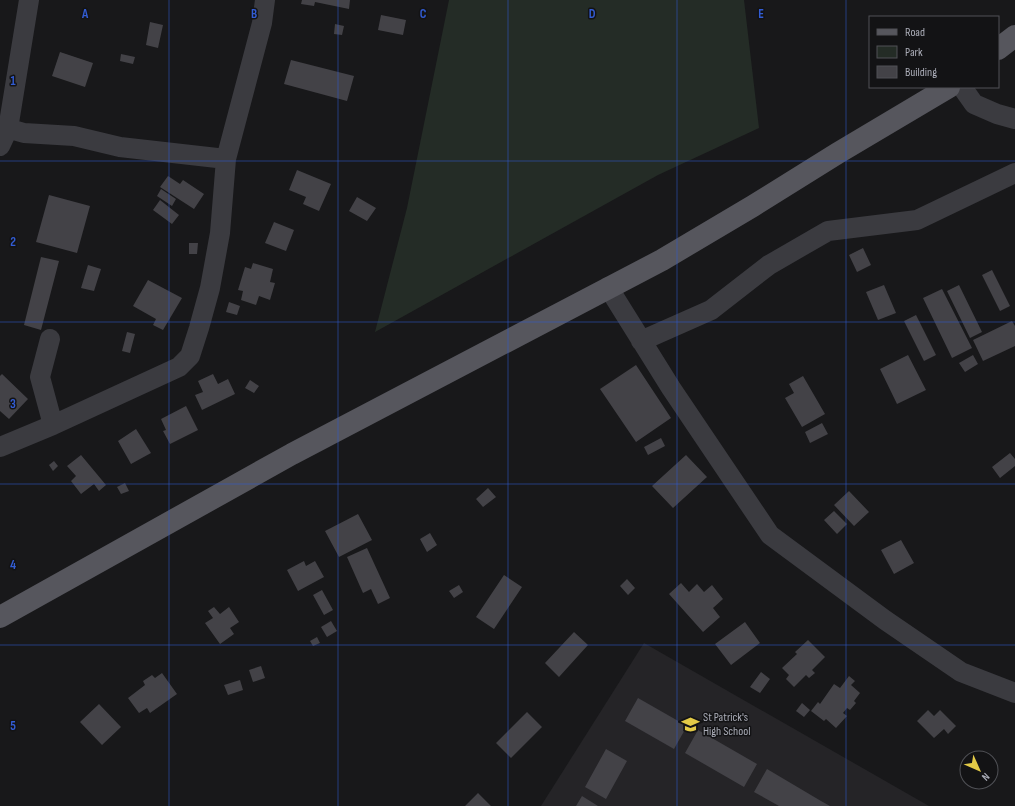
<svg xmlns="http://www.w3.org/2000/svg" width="1015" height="806" font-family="'Sofia Sans Condensed',sans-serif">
  <rect width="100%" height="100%" fill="#18181a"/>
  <!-- built -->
  <path fill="#252427" d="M644 643 929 806H541Z"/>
  <!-- green -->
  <path fill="#242c26" d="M449 0H744L759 128 658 175 375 332 407 208Z"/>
  <!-- building -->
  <path fill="#434247" d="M302 0H350L349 9 315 2 314 6 301 4Z
    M381 15 406 20 403 35 378 30Z
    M150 22 163 25 158 48 146 45Z
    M335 24 344 26 342 35 334 34Z
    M60 52 93 63 85 87 52 76Z
    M121 54 135 57 133 64 120 61Z
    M291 60 354 76 347 101 284 84Z
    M297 170 331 184 319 211 303 204 306 197 289 190Z
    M168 176 180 184 183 180 204 194 194 209 160 187Z
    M161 189 176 199 172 206 157 196Z
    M49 195 90 206 77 253 36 242Z
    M357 197 376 208 367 221 349 211Z
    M160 200 179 215 172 224 153 210Z
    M274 222 294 230 286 251 265 243Z
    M189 243H198L197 254H189Z
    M863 248 871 265 857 272 849 255Z
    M41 257 59 261 41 330 24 325Z
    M253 263 273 269 270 282 275 283 270 300 259 296 256 305 241 300 243 291 238 290 245 267 251 269Z
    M88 265 101 269 94 291 81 288Z
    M992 270 1010 306 1000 311 982 275Z
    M148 280 182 298 163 330 153 325 156 319 133 306Z
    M884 285 896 313 878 320 866 292Z
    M959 285 982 332 970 338 947 291Z
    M942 289 972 348 952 358 923 298Z
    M229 302 240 306 237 315 226 312Z
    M916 315 936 355 924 361 904 321Z
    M1012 321 1015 326V346L983 361 973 340Z
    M127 332 135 334 130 353 122 351Z
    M908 355 926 390 897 404 880 369Z
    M973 355 978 364 965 372 959 363Z
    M636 365 671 418 636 442 600 389Z
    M2 374 28 399 9 419 0 411V376Z
    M213 374 218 384 228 379 235 394 202 410 195 395 203 392 198 381Z
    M803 376 825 414 802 427 785 398 794 393 789 384Z
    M250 380 259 386 254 393 245 388Z
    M186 406 198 430 170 444 163 431 166 430 161 419Z
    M822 423 828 434 810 443 805 432Z
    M136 429 151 453 131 464 118 441Z
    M661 438 665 446 648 455 644 447Z
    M1010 453 1015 459V466L1000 478 992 467Z
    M81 455 106 485 99 491 94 484 81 494 71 481 76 476 67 466Z
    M686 455 707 477 673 508 652 486Z
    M54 461 58 466 53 471 49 465Z
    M125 483 129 491 121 494 117 487Z
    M488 488 496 497 483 507 476 499Z
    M849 491 869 512 854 526 834 505Z
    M834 511 847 524 837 534 824 520Z
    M358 514 372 540 339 557 325 531Z
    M430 533 437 545 427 552 420 539Z
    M901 540 914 563 894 574 881 550Z
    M367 548 390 598 378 604 371 589 363 593 347 557Z
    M304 561 306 566 315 561 324 577 298 591 287 570Z
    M504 575 522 587 494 629 476 617Z
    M627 579 635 588 628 595 620 586Z
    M681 583 689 592 697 584 704 592 712 585 723 599 713 608 720 617 703 632 669 594Z
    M459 585 463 592 454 598 449 591Z
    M322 590 333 610 324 615 313 595Z
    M214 607 220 614 229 607 239 622 230 628 234 634 220 644 205 623 213 618 208 611Z
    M331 621 337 631 327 637 321 627Z
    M745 622 760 643 731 665 715 644Z
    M574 632 588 645 559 677 545 663Z
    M317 637 320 643 313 646 310 641Z
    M808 640 825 657 812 670 815 673 809 678 806 675 794 687 786 679 789 675 782 668 797 654 795 652Z
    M261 666 265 678 253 682 249 670Z
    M761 672 770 679 760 693 750 687Z
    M162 673 177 694 150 713 147 708 139 713 128 698 145 685 143 681 152 675 155 678Z
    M849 676 855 681 851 685 860 693 854 701 856 703 850 710 847 708 843 713 847 716 836 728 826 719 824 721 811 711 818 702 820 704 834 684 840 688Z
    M240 680 243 690 228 695 224 685Z
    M638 698 687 726 674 749 625 721Z
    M802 703 810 710 804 717 796 711Z
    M99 704 121 727 102 745 80 722Z
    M928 710 934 716 940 710 956 726 948 734 944 729 934 738 917 721Z
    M527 712 542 727 511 758 496 743Z
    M698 730 757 764 744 787 685 753Z
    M606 749 627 761 606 799 585 787Z
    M767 769 821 801 830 806H779L754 792Z
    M478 793 491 806H465Z
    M582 796 598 806H576Z"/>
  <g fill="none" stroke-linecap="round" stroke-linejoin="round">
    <!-- minor -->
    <path stroke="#3b3b40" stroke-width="20" d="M962 87 974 104 997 114 1015 119
      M0 126 24 133 74 136 120 147 226 159
      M0 146 8 129 29 0
      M608 287 671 388 770 535 885 620 961 672 1015 693
      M50 339 40 377 53 425
      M641 341 711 310 769 265 828 231 917 220 1015 173
      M0 447 53 425 179 367 190 356 199 328 210 288 220 233 226 159 262 23 265 0"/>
    <!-- major -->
    <path stroke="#56565d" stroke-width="22" d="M998 49 1015 36
      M0 617 292 454 662 260 753 206 838 153 949 87"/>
  </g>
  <!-- grid -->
  <path fill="none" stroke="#325cd3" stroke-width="1" stroke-opacity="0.55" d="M169 0V806M338 0V806M508 0V806M677 0V806M846 0V806M0 161H1015M0 322H1015M0 484H1015M0 645H1015"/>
  <!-- icons -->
  <defs>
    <symbol id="school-bare" viewBox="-9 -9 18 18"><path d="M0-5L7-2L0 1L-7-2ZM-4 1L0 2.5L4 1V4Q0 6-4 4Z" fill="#e3ca47" stroke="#131315" stroke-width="2.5" paint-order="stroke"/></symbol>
  </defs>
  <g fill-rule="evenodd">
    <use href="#school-bare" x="678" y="712" width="25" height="25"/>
  </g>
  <g text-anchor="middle" stroke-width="3" stroke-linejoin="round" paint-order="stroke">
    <!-- poi labels -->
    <g font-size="12" fill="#abadb8" stroke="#131315" text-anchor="start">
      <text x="703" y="721">St Patrick's<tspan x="703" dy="14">High School</tspan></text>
    </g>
  </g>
  <g font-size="13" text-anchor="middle" font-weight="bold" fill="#325cd3" stroke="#131315" stroke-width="3" stroke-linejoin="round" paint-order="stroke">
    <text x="85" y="18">A</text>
    <text x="254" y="18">B</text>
    <text x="423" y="18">C</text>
    <text x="592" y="18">D</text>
    <text x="761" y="18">E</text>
    <text x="13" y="85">1</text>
    <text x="13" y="246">2</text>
    <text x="13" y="408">3</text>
    <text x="13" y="569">4</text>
    <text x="13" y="730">5</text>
  </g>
  <!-- legend -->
  <rect x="869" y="16" width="130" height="72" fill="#131315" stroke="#505156"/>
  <rect x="877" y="29" width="20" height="6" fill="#56565d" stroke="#505156"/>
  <text x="905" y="36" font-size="12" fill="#abadb8">Road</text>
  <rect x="877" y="46" width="20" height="12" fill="#242c26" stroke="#505156"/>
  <text x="905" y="56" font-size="12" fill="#abadb8">Park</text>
  <rect x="877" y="66" width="20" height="12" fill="#434247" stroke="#505156"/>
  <text x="905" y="76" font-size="12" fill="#abadb8">Building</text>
  <!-- north arrow -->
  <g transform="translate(979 770) rotate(135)"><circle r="19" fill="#131315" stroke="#505156"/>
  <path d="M0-3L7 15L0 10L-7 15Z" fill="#e3ca47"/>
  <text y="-6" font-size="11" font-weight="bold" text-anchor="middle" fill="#abadb8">N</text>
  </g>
</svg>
